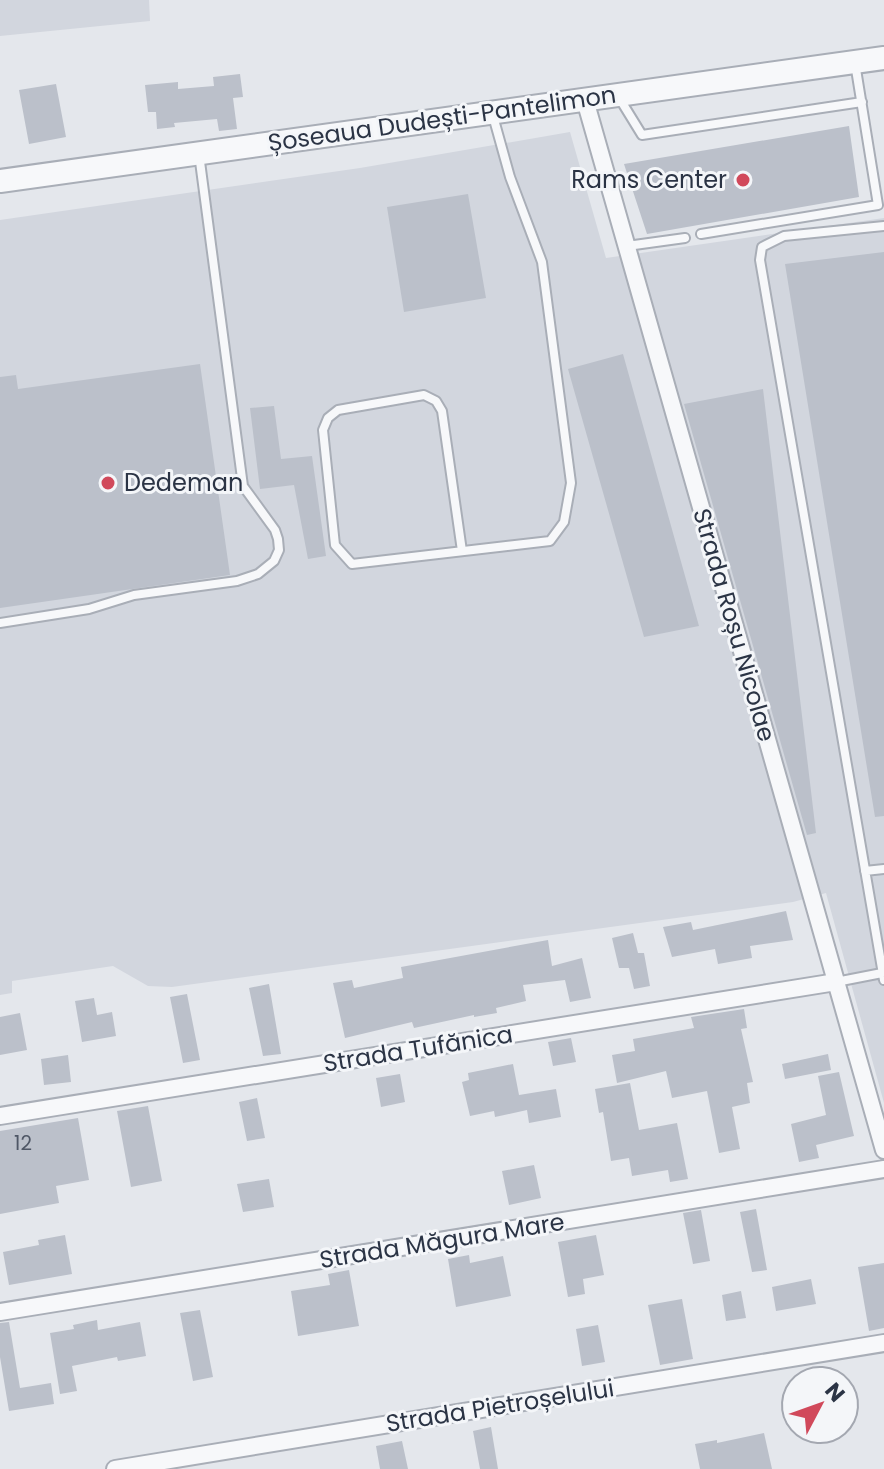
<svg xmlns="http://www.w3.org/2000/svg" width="884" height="1469" font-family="Poppins,sans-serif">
  <rect width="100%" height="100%" fill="#e4e7ec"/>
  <!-- built -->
  <path fill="#d2d6de" d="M0 0H149L150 21 0 36Z
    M570 132 606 258 884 218V1103L826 893 793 902 172 987 148 986 113 966 12 981V993L0 995V220L360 168Z"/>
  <!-- building -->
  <path fill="#bbc0ca" d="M240 74 243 97 233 98 237 129 219 131 217 119 174 123 175 127 157 129 156 112H148L145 85 178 82V89L214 86 213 77Z
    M56 84 66 137 29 144 19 90Z
    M849 126 859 197 647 234 624 164Z
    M468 194 486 298 404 312 387 207Z
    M884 252V816L875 817 785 264Z
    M623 354 699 626 644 637 568 369Z
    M200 364 230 575 0 608V377L16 375 18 389Z
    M763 389 816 833 807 835 684 404Z
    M274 406 281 459 312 456 326 556 308 559 294 485 260 489 250 408Z
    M786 911 793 940 750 946 752 958 718 964 715 949 672 957 663 927 691 922 693 930Z
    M633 933 638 953H644L650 986 634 989 629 968H619L612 938Z
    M548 940 552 966 582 958 591 998 570 1002 565 980 523 985 526 1001 496 1008 497 1013 474 1017V1015L414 1028 412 1022 345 1038 333 983 352 980 354 988 403 978 401 967Z
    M269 984 281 1054 263 1056 249 988Z
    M187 994 200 1060 183 1063 170 997Z
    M94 998 97 1015 112 1012 116 1036 82 1042 75 1001Z
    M744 1009 747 1028 741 1029 753 1082 747 1083 750 1103 732 1107 740 1149 719 1153 707 1091 672 1098 666 1071 617 1083 612 1055 635 1051 633 1039 694 1028 691 1017Z
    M20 1013 27 1050 0 1055V1017Z
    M571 1038 576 1062 553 1066 548 1042Z
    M828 1054 831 1070 785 1079 782 1064Z
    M68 1055 71 1082 44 1085 41 1059Z
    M513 1064 519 1095 556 1089 561 1117 529 1123 527 1110 495 1117 494 1111 470 1116 462 1082 469 1080 468 1073Z
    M839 1072 854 1136 816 1145 819 1158 799 1162 791 1124 826 1115 818 1076Z
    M400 1074 405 1102 381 1107 376 1078Z
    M630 1083 639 1130 677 1123 688 1179 670 1182 668 1170 632 1176 629 1158 611 1161 603 1112 599 1113 595 1089Z
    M257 1098 265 1138 247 1141 239 1102Z
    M148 1106 162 1181 131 1187 117 1111Z
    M78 1118 89 1180 56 1186 59 1203 0 1214V1131Z
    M534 1165 541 1198 509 1205 502 1171Z
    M269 1179 274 1207 243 1212 237 1184Z
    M756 1209 767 1270 752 1272 740 1212Z
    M701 1210 710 1261 693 1264 683 1213Z
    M65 1235 72 1274 9 1285 3 1252 39 1245 38 1240Z
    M596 1235 604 1275 583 1279 585 1294 568 1297 558 1242Z
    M469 1255 470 1263 503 1256 511 1296 456 1307 448 1259Z
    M884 1263V1328L869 1331 858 1267Z
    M349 1270 359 1326 298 1336 291 1291 330 1285 328 1274Z
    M811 1279 816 1304 776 1311 772 1287Z
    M741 1291 746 1318 726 1321 722 1295Z
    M682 1299 693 1359 660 1365 648 1305Z
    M200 1310 213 1377 193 1381 180 1313Z
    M97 1320 98 1330 140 1322 146 1356 118 1361 117 1357 72 1366 77 1391 60 1394 50 1333 74 1329 73 1325Z
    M9 1322 20 1388 51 1383 54 1404 9 1411 0 1357V1323Z
    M598 1325 605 1362 582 1366 576 1329Z
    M491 1427 498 1469H480L473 1431Z
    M764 1433 772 1469H700L695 1444 717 1440V1443Z
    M402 1441 408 1469H380L376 1446Z"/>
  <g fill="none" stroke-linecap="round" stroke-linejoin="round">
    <defs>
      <path id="service" d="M618 96 642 135 862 102
        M884 226 784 236 762 247 760 260 884 980
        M701 234 878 205 855 63
        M627 246 685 238
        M462 551 442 411 436 401 424 395 338 410 328 418 323 430 335 545 352 564 550 541 564 522 571 483 542 262 510 177 493 116
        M0 623 89 609 134 595 237 581 258 574 274 561 279 550 278 539 275 530 243 486 199 154
        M865 871 884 869
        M836 982 882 973"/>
      <path id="minor" d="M585 100 884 1150
        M0 1116 836 982
        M0 1312 884 1169
        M115 1469 884 1343"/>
      <path id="tertiary" d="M0 181 884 58"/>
    </defs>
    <!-- service casing -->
    <use href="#service" stroke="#a9aeb7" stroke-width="12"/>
    <!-- minor casing -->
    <use href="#minor" stroke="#a9aeb7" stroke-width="20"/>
    <!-- tertiary casing -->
    <use href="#tertiary" stroke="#a9aeb7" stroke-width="26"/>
    <!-- service -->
    <use href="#service" stroke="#f7f8fa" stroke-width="8"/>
    <!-- minor -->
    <use href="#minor" stroke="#f7f8fa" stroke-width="16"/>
    <!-- tertiary -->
    <use href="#tertiary" stroke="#f7f8fa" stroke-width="22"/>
  </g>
  <!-- markers -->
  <g fill="#d1495b" stroke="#f4f6f9" stroke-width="3">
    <circle cx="743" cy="180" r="8"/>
    <circle cx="108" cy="483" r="8"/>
  </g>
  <g text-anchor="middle" stroke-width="6" stroke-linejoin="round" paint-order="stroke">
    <!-- number labels -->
    <g font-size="20" fill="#4f5766">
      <text x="23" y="1150">12</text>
    </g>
    <!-- street labels -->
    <g font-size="24" fill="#2b3445" stroke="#f4f6f9">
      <text transform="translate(442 119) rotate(-8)" y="8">Șoseaua Dudești-Pantelimon</text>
      <text transform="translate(734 625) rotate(74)" y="8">Strada Roșu Nicolae</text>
      <text transform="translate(418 1049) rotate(-9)" y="8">Strada Tufănica</text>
      <text transform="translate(442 1241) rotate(-9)" y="8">Strada Măgura Mare</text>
      <text transform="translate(500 1406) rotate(-9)" y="8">Strada Pietroșelului</text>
    </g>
    <!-- poi labels -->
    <g font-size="24" fill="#2b3445" stroke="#f4f6f9" text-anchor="end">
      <text x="727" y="188">Rams Center</text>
      <text x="124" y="491" text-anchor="start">Dedeman</text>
    </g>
  </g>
  <!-- north arrow -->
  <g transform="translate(820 1405) rotate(49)"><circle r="38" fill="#f4f6f9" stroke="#a4a8b1" stroke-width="2"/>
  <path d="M0-6L14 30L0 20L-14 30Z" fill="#d1495b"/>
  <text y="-12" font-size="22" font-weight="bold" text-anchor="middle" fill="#2b3445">N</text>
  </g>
</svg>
